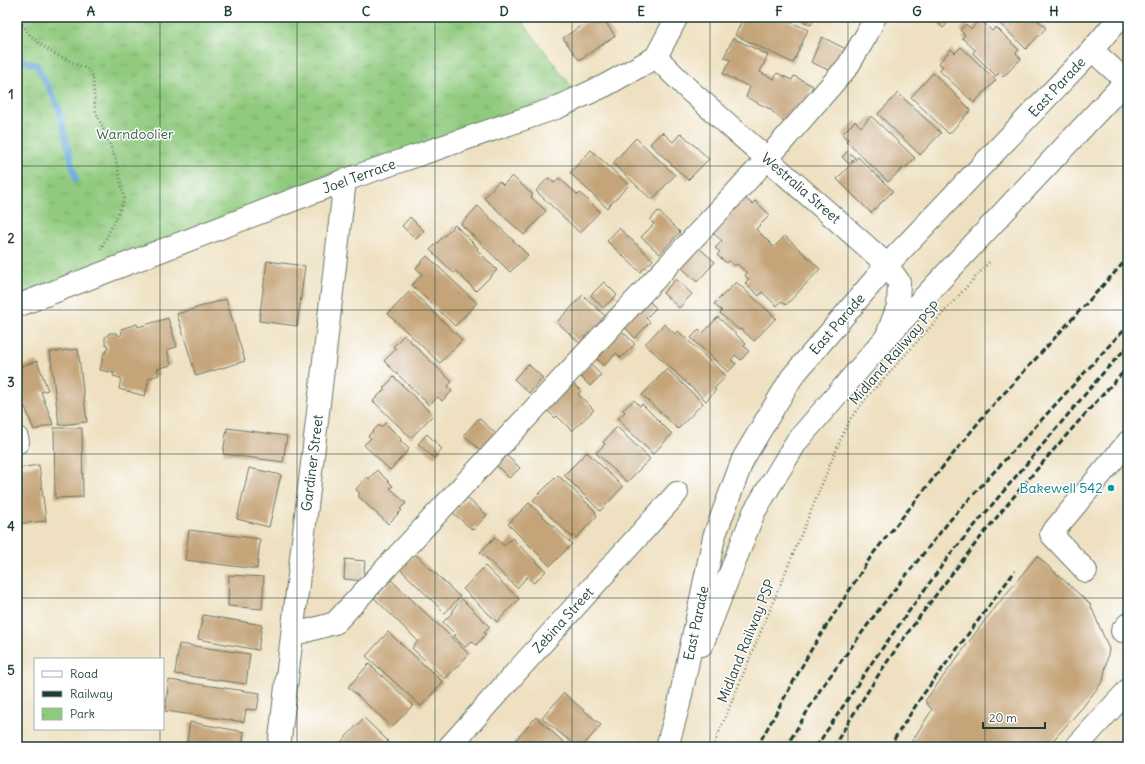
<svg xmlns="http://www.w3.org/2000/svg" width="1145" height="764" font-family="Delius,sans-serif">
  <defs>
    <pattern id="park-tufts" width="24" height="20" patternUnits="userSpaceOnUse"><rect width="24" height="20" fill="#90ca7e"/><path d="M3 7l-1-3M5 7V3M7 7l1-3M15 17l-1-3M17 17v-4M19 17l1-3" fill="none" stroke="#75a568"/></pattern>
  </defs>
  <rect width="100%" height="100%" fill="#fff"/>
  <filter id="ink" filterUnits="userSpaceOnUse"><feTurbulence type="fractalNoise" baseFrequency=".025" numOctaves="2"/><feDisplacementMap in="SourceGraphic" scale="8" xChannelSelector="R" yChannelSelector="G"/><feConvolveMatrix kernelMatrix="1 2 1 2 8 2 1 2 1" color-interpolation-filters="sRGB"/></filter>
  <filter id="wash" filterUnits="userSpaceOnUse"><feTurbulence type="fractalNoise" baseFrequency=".012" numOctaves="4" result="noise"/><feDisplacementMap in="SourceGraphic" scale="16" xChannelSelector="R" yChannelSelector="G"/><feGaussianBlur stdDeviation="0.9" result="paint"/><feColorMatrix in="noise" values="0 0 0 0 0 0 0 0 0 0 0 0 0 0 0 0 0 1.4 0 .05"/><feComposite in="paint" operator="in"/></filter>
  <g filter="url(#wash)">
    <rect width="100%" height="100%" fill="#eee0c0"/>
    <!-- park -->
    <path fill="url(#park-tufts)" stroke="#588459" d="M17 17H519L574 90 17 306Z"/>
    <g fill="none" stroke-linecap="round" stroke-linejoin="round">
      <!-- stream -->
      <path stroke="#64a5d7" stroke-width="6" d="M17 59 37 65 58 106 76 180"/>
    </g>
    <g id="blocks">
      <!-- building -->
      <path fill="#c5a479" d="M594 17H602L615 36 579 60 563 38Z
        M744 17H780L808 30 793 63 735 35Z
        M800 17H815L811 25 799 19Z
        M932 17H954L943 28Z
        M993 17H1034L1046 28 1026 49Z
        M980 19 992 31 996 27 1019 50 1016 53 1021 59 1003 77 999 73 996 76 973 53 975 50 962 38 965 35 960 30 966 24 971 29Z
        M822 37 846 49 835 73 811 62Z
        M733 38 768 55 760 72 774 79 777 73 792 80 794 76 813 86 802 110 787 125 770 109 746 97 750 87 723 74 730 60 724 57Z
        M961 47 996 80 974 103 939 70 943 67 939 63 951 49 955 53Z
        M933 73 971 110 949 134 911 97Z
        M898 93 941 133 920 155 878 114Z
        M871 116 915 158 905 168 904 167 888 182 846 141 848 139 842 134 855 121 861 127Z
        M662 132 673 142 681 133 709 159 688 180 650 144Z
        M636 138 675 175 652 200 613 163Z
        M591 150 629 185 607 208 570 173Z
        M848 151 855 158 849 164 842 157Z
        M858 157 893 191 871 213 837 179Z
        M512 176 533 195 531 197 546 211 524 235 484 198 499 181 503 185Z
        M548 178 554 183 559 178 578 195 580 193 600 211 580 233 536 191Z
        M742 195 752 204 755 201 770 215 756 229 774 247 785 236 820 269 786 305 781 301 777 306 762 292 759 296 745 283 749 279 745 276 747 273 737 264 735 266 729 261 727 263 717 255 720 252 715 248 722 241 709 229Z
        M478 206 528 255 510 272 461 224Z
        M658 211 680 232 660 254 641 237 654 224 650 220Z
        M410 217 424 231 416 239 402 226Z
        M455 225 478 248 477 250 497 270 476 291 456 271 454 273 430 250Z
        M619 228 653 260 640 272 607 241Z
        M698 247 715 262 697 282 680 266Z
        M427 256 477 303 455 326 412 285 422 274 416 268Z
        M267 261 305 266 297 326 259 321Z
        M676 279 692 294 679 308 663 293Z
        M604 282 617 295 603 308 591 295Z
        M736 282 776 318 754 341 741 329 739 330 720 313 722 311 714 304Z
        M411 290 462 340 440 363 388 314Z
        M583 295 606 317 581 344 557 322Z
        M646 298 656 308 646 318 650 322 635 338 621 323Z
        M226 299 245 361 196 376 177 314Z
        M718 317 746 344 744 346 749 351 741 360 735 355 731 360 736 364 728 372 691 338 699 329 703 333Z
        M168 318 177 347 167 350 171 365 157 369 159 375 149 378 145 396 119 389 121 378 113 376 114 373 100 370 104 352 106 353 108 346 105 343V337L110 333H116L119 336 122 334 121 329 137 324 138 327Z
        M664 324 675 334 678 331 726 376 714 389 716 390 706 401 645 344Z
        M621 330 635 344 621 358 616 353 604 366 594 356Z
        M404 335 452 382 447 387 452 391 442 401 438 397 429 405 384 361 396 349 393 347Z
        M78 349 87 422 59 425 50 352Z
        M37 361 48 390 41 392 53 424 34 430 25 407 19 409 17 403V375L21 373 19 367Z
        M528 364 543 378 529 393 514 379Z
        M590 364 601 375 590 386 579 375Z
        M667 369 703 403 678 429 642 395Z
        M394 377 433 415 411 438 373 401 385 389 383 388Z
        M568 379 581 391 578 394 594 410 572 431 557 416 555 418 542 405Z
        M634 400 640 406 642 404 672 434 653 454 622 424 623 423 618 419 625 412 623 410Z
        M479 418 496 434 480 450 464 435Z
        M385 423 401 439 400 440 409 449 390 470 364 445 371 438 368 436 379 425 381 427Z
        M617 427 650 459 627 482 596 453 605 444 603 442Z
        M54 428H82L83 497 55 498Z
        M227 428 287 436 283 462 223 454Z
        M427 434 442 449 434 458 418 444Z
        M587 452 623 487 600 511 564 475Z
        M504 453 520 468 509 478 494 463Z
        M39 465 46 521 17 524V468Z
        M249 468 281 475 269 527 237 519Z
        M377 470 393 486 390 488 406 503 400 509 402 510 388 524 358 496 360 494 356 489 367 477 369 479Z
        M558 475 596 512 595 513 597 516 576 538 573 535 572 537 533 500Z
        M467 498 487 515 473 530 453 513Z
        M529 503 572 544 550 566 508 524Z
        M189 530 260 539 257 569 185 560Z
        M495 537 504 546 512 538 546 571 534 583 527 577 517 588 480 552Z
        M415 554 460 597 445 613 400 569Z
        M1037 556 1090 604 1109 649 1103 681 1082 708 1047 747H908L932 710 925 701 986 619Z
        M345 559 365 561 363 581 344 579Z
        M485 566 519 599 497 622 463 589Z
        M229 575 264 577 262 609 228 606Z
        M391 580 469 654 445 679 412 648 418 641 374 598Z
        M462 599 490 627 484 633 486 634 476 645 472 641 465 647 454 636 456 635 443 622 451 614 454 610 453 609Z
        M203 615 262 625 258 650 198 639Z
        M388 632 443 682 421 706 366 656Z
        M179 644 250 654 246 684 175 674Z
        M369 664 413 705 392 727 348 687Z
        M169 680 260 693 257 710 246 709 244 722 165 711Z
        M564 693 601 725 582 747H577L542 718Z
        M536 717 569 747H519L514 742Z
        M364 718 388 741 382 747H336Z
        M190 722 244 732 242 747H186Z"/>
    </g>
  </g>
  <g filter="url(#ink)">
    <use href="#blocks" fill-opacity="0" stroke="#677665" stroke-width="1"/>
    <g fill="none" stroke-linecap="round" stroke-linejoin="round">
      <defs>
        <path id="minor" d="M1092 50 1128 83
          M656 57 689 90 865 245 887 265 899 282 898 306 886 338
          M17 306 345 180 556 108 606 85 656 57 677 17
          M17 438 18 442
          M1086 571 1051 534 1128 442
          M1122 631 1128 624
          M292 635 335 623 767 159 848 66 867 34 875 17
          M279 747 345 180
          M449 747 677 493
          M1076 747 1128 690"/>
        <path id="highway" d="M702 645 754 512 797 441 885 339 1128 79
          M667 747 679 704 714 537 743 459 792 377 887 265 1092 50 1120 17"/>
      </defs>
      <!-- minor casing -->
      <use href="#minor" stroke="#677665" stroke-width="24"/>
      <!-- highway casing -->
      <use href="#highway" stroke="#677665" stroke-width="24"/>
      <!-- path -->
      <path stroke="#677665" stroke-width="2.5" stroke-dasharray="1 3" stroke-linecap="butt" d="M19 17C30 46 63 58 89 70L93 77 95 109 116 160 124 198 122 205 100 251
        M713 747 842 436 851 418 868 396 991 260"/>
      <!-- minor -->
      <use href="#minor" stroke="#fff" stroke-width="22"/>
      <!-- highway -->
      <use href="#highway" stroke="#fff" stroke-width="22"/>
      <!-- rail -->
      <path stroke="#1f3d34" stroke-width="3" stroke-dasharray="6 3" stroke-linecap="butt" d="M757 747 811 650 872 555 986 413 1128 258
        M786 747 820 690 880 608 951 519 1128 325
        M816 747 873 661 949 556 1103 373 1128 346
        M833 747C850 720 867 692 885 665 958 560 1041 461 1128 367
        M889 747 922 696 1015 571"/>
    </g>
  </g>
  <!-- grid -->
  <path fill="none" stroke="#1f3d34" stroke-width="1" stroke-opacity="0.55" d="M160 17V659M297 17V747M435 17V747M572 17V747M710 17V747M848 17V747M985 17V747M17 166H1128M17 310H1128M17 454H1128M17 598H1128M160 729V747"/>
  <!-- markers -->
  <circle fill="#0f9aa8" stroke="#fff" stroke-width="1.5" cx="1111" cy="488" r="4"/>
  <g text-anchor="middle" stroke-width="3" stroke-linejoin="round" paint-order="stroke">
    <!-- street labels -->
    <g font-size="14" fill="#1f3d34" stroke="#fff">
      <text transform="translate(1057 87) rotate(-47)" y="5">East Parade</text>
      <text transform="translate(359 176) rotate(-20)" y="5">Joel Terrace</text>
      <text transform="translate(801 188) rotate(41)" y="5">Westralia Street</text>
      <text transform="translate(837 324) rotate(-49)" y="5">East Parade</text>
      <text transform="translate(895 353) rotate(-49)" y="5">Midland Railway PSP</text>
      <text transform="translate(312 463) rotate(-83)" y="5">Gardiner Street</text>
      <text transform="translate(563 620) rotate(-48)" y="5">Zebina Street</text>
      <text transform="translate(696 623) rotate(-78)" y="5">East Parade</text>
      <text transform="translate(746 641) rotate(-68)" y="5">Midland Railway PSP</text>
    </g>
    <!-- park labels -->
    <g font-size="14" fill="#3b6046" stroke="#fff">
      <text x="135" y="139">Warndoolier</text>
    </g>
    <!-- culture labels -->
    <g font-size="14" fill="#0d838f" stroke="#fff" text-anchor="end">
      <text x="1103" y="493">Bakewell 542</text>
    </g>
  </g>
  <!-- margin -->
  <rect width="1145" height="764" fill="none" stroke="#fff" stroke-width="44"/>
  <!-- legend -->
  <rect x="34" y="658" width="130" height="72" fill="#ffffff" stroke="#a5b1ae"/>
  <rect x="42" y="671" width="20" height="6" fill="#ffffff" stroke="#a5b1ae"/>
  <text x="70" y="678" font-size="12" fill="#1f3d34">Road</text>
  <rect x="42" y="691" width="20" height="6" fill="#1f3d34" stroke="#a5b1ae"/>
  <text x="70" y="698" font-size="12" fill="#1f3d34">Railway</text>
  <rect x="42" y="708" width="20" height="12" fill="url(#park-tufts)" stroke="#a5b1ae"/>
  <text x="70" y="718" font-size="12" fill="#1f3d34">Park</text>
  <!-- scale -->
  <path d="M983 722v6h62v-6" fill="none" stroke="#1f3d34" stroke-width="2"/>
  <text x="989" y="722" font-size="12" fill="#1f3d34" stroke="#ffffff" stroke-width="3" paint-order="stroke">20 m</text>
  <rect x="22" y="22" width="1101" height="720" fill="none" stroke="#1f3d34" stroke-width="1.5"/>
  <g font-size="13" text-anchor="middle" font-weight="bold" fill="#1f3d34">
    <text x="91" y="16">A</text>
    <text x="228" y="16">B</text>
    <text x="366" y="16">C</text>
    <text x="504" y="16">D</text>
    <text x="641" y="16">E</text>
    <text x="779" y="16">F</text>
    <text x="917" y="16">G</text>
    <text x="1054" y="16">H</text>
    <text x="11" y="99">1</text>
    <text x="11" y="243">2</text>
    <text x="11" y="387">3</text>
    <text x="11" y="531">4</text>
    <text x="11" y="675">5</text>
  </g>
</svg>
